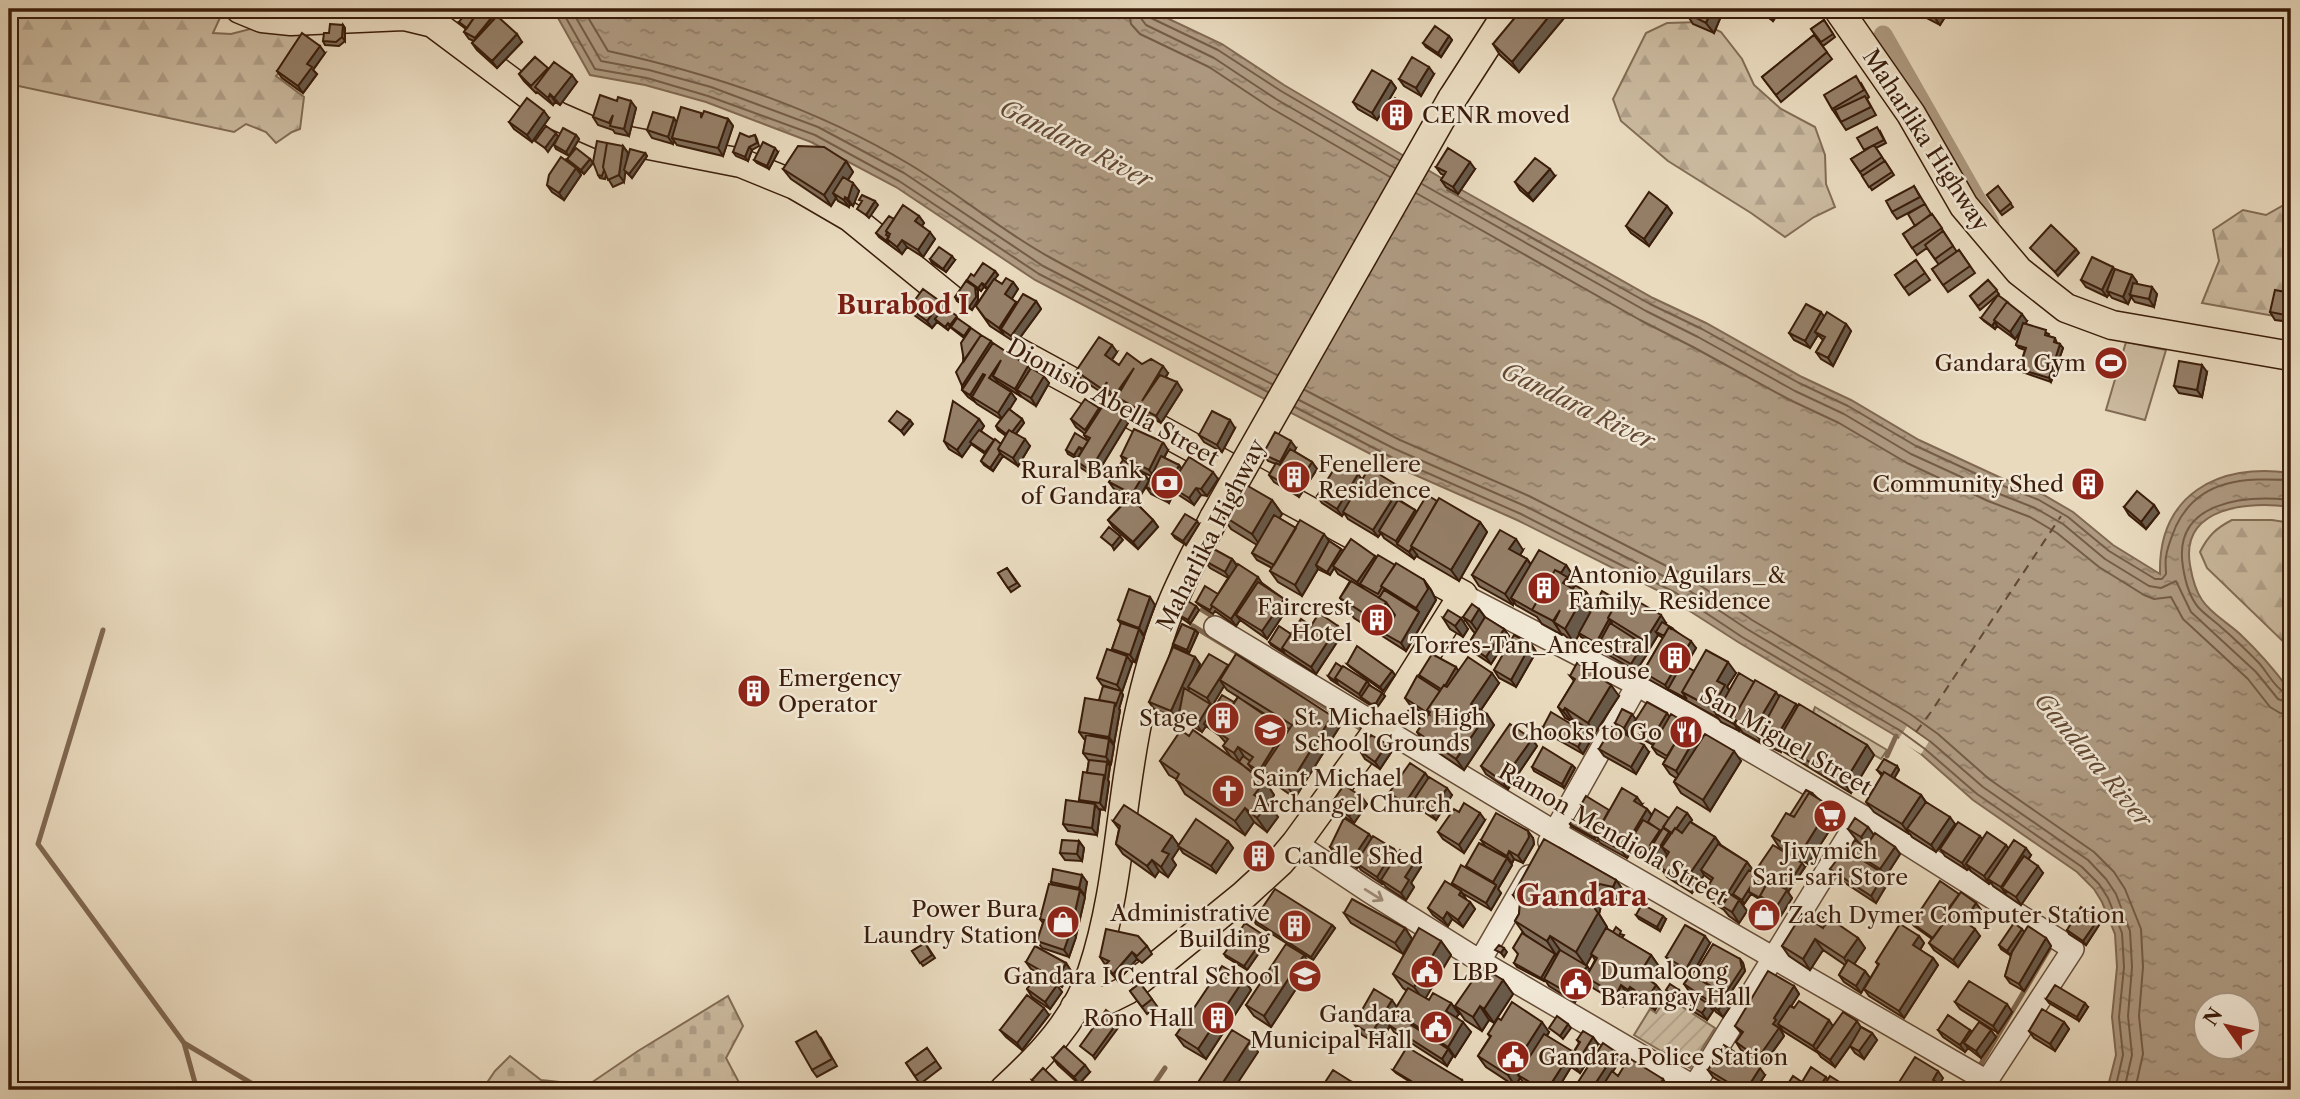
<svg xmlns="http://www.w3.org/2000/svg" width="2300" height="1099" font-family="'Libre Caslon Text',serif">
  <defs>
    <pattern id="forest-firs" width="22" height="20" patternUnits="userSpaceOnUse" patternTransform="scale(1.75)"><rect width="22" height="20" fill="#cbba9f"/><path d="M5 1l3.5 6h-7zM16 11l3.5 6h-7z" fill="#af9f88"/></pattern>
    <pattern id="cemetery-stones" width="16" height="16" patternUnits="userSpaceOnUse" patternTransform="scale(1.75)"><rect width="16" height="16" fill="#cbba9f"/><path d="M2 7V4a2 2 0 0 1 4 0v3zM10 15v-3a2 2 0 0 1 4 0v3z" fill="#af9f88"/></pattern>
    <pattern id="park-tufts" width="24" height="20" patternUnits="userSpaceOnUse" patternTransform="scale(1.75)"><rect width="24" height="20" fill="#cbba9f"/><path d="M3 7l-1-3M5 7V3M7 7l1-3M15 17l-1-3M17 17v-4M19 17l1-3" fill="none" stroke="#af9f88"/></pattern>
    <pattern id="garden-furrows" width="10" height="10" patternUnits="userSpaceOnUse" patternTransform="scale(1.75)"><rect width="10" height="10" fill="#cbba9f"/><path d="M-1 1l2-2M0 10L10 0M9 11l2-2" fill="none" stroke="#af9f88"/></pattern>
    <pattern id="water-ripples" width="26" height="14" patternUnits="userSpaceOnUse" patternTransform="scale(1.75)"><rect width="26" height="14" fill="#ae9a81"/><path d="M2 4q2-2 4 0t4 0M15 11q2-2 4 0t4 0" fill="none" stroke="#8f7d68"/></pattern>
  </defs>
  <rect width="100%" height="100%" fill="#e9dabe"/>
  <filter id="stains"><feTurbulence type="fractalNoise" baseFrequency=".00286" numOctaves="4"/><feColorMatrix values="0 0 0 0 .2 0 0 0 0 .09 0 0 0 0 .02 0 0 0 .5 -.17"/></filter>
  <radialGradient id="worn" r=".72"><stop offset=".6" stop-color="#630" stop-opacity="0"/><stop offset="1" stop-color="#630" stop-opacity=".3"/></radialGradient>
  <!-- forest -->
  <path fill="url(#forest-firs)" stroke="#826c54" stroke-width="2" d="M9 9H224L213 33 231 34 262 26 318 28C299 38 292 61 276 76L304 97 300 129 292 132 276 143 266 132 246 124 234 132 9 84Z
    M1700 22 1721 32 1742 59 1754 85 1781 109 1815 127 1825 155 1826 184 1835 207 1814 217 1785 237 1751 213 1668 161 1621 121 1613 99 1646 33 1667 23Z
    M2291 201V319L2202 303 2219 261 2213 230 2243 210 2266 215Z
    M2232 520H2272L2291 523V649L2207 568 2200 552C2208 536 2216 528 2232 520Z"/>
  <!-- cemetery -->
  <path fill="url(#cemetery-stones)" stroke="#826c54" stroke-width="2" d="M728 996 743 1026 726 1058 743 1090H482L495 1071 510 1056 541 1080 588 1085 638 1051Z"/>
  <!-- park -->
  <path fill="url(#park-tufts)" stroke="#826c54" stroke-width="2" d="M1815 707 1887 750 1881 759 1811 717Z"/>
  <!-- garden -->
  <path fill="url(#garden-furrows)" stroke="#826c54" stroke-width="2" d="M1667 997 1715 1028 1690 1068 1634 1035 1650 1009 1656 1013Z"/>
  <!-- pitch -->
  <path fill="#cbba9f" stroke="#826c54" stroke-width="2" d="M2126 342 2166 350 2145 420 2106 410Z"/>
  <!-- water -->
  <path fill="url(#water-ripples)" stroke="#806851" stroke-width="2" fill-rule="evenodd" d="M553 9H1148L1222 44 1284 85 1460 189 1653 298 1706 323 1802 377 1851 400 1919 440 1999 477 2042 494 2073 512 2113 545 2160 574C2158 495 2218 462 2291 473V507C2250 501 2180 506 2190 565 2192 577 2195 590 2202 600 2211 614 2230 624 2242 636 2260 653 2276 672 2291 692V1090H2107L2116 1055 2112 1017 2117 967 2115 934 2102 902 2094 889 2077 872 1973 800 1921 754 1896 736 1738 642 1657 590 1517 520 1388 463 1035 280 896 187 811 142 706 102 645 85 590 75ZM2206 1004H2248V1046H2206Z"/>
  <!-- pier -->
  <path fill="#e9dabe" d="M1907 726 1930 740 1921 754 1898 740Z"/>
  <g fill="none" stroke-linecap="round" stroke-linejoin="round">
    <!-- shore -->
    <path stroke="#745c46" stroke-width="2" d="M561 9 595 69 647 78 708 96 815 135 899 181 1039 274 1268 392
      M571 9 601 61 649 70 711 87 818 127 904 173 1043 266 1272 384
      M583 9 608 51C713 74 816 108 909 164 958 193 1001 231 1051 258 1125 299 1202 336 1277 375
      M1128 9 1131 24 1140 34 1209 67 1271 108 1390 177
      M1138 9 1140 17 1146 25 1214 58 1276 99 1395 168
      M1147 9 1151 18 1218 50 1281 91 1399 160
      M1422 184 1646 311 1698 337 1795 391 1844 414 1911 454 1992 491 2035 508 2063 524 2105 559 2149 586 2161 588 2176 581 2191 612 2256 672 2278 699 2291 704
      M1447 190 1650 304 1702 329 1799 383 1848 406 1916 446 1996 483 2039 500 2068 517 2109 551 2155 579H2162L2166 574C2166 568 2165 563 2166 557 2167 547 2172 536 2176 526 2199 478 2245 478 2291 480
      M1416 193 1640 320 1693 347 1790 400 1839 423 1907 463 1988 501 2030 517 2057 533 2099 567 2144 595 2154 599 2171 597 2183 619 2248 679 2270 707 2280 713 2291 714
      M1305 390 1400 440 1529 496 1686 576 1752 620 1910 714 1938 734 1989 779 2094 852 2114 872 2125 889 2141 929 2143 967 2139 1016 2143 1054 2135 1090
      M1299 400 1395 449 1525 506 1681 585 1747 629 1904 723 1931 742 1983 787 2088 860 2106 879 2116 894 2130 931 2132 967 2128 1016 2132 1055 2124 1090
      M1295 407 1391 457 1521 514 1676 593 1742 637 1899 730 1925 749 1977 794 2082 867 2099 884 2108 898 2122 933 2124 967 2119 1017 2123 1055 2115 1090
      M2291 500C2245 495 2172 501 2183 567 2185 580 2189 596 2198 607 2205 615 2215 621 2222 628 2235 639 2246 650 2258 662 2267 671 2277 693 2291 695"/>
    <!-- stream -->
    <path stroke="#806851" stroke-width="5" d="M1202 610 1218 620
      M1193 626 1360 728
      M103 630 38 844 184 1043 263 1090
      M1887 756 1896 736
      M184 1043 197 1090
      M1979 1067 2051 946 2047 943
      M1150 1090 1165 1068"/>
    <!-- canal -->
    <path stroke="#ae9a81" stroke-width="19" d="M1883 35 1990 223"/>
    <!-- ferry -->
    <path stroke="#634934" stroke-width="2" stroke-dasharray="9 7" stroke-linecap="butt" d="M1916 732 1931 712 2061 516"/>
    <defs>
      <path id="minor" d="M1463 595 1637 685 1861 815 2073 949 1981 1090
        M1215 627 1555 832 1987 1081
        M1549 842 1637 685
        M1296 843 1368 891 1480 961 1700 1090
        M1480 961 1529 876
        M1692 1090 1861 815"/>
      <path id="major" d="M240 9 262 18 291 21 404 16 433 23 557 116 603 136 741 163 795 185 850 217 1012 349 1463 595 1381 726 1296 843 1280 862 1244 895 1127 990 1103 1002 1075 1007
        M1838 9 1911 114 1964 206 2019 271 2066 308 2112 325 2291 356
        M1452 99 1510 9
        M1004 1090C1040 1057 1076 1020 1092 972 1121 886 1120 793 1141 705 1149 671 1158 636 1172 604 1184 574 1200 546 1214 518"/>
    </defs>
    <!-- minor casing -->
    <use href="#minor" stroke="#664c37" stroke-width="24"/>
    <!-- major casing -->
    <use href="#major" stroke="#3a1d0a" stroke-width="31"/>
    <!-- minor -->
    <use href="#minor" stroke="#f1e7d5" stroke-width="21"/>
    <!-- major -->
    <use href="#major" stroke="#e9dabe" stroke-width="28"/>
    <defs>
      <path id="major-bridge" d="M1214 518 1452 99"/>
    </defs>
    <!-- major-bridge casing -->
    <use href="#major-bridge" stroke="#3a1d0a" stroke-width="31" stroke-linecap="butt"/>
    <!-- major-bridge -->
    <use href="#major-bridge" stroke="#e9dabe" stroke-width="28"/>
  </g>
  <!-- wall -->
  <path fill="#806d59" stroke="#3a1d0a" stroke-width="2" fill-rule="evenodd" d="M267 9H291V14L275 16 269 12Z
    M296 9H314L313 15 298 13Z
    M322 9H355V14L324 13Z
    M1687 9H1724L1714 33 1693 24 1686 13Z
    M1757 9H1781L1773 21Z
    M1914 9H1950L1940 25 1917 13Z
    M493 16 522 42 497 68 477 50 472 43 474 41 469 39 464 32 466 29 459 22Z
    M1564 18 1519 72 1500 55 1493 44Z
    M1824 20 1835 37 1823 46 1811 29Z
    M343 25 345 28V41L339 46 325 45 323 41 329 33Z
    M1814 35 1832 59 1781 102 1762 77Z
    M1449 36 1452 40 1441 57 1426 47 1423 43Z
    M325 53 313 70 317 74 303 93 282 78 277 71Z
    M535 57 548 69 577 82 560 105 555 102 553 105 537 92 536 93 524 81 519 74Z
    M1434 74 1421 96 1404 86 1399 79Z
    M1391 81 1396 88 1377 120 1358 109 1353 102Z
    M1861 83 1869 97 1867 99 1876 115 1846 130 1832 109Z
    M617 101 636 108 629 136 615 133 613 130 598 125 593 117Z
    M1407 105 1410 108 1397 130 1384 123 1382 119Z
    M702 114 728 119 733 126 723 156 677 145 674 141 673 144 652 138 647 130Z
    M549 118 532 142 514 129 509 122Z
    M1880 131 1886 143 1876 148 1894 175 1872 190 1851 159 1864 151Z
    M576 135 579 139 569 156 556 149 554 145Z
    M755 135 757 139 759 146 752 150 748 161 736 156 733 152 749 137Z
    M623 146 628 153V158L645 153 647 156 632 178 625 171 624 182 613 187 606 175 605 179 600 178 598 175Z
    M778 152 769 169 757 163 754 160Z
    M567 159H590L593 163 584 174 577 169 581 175 564 200 552 192 547 185 570 163Z
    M846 161 853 172 848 180 859 191 853 206 850 204 849 207 838 201 836 198 831 206 791 179 783 169Z
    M1436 167 1475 169 1458 194 1446 187 1441 180 1444 175 1441 174Z
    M1555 176 1533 201 1520 190 1515 182Z
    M1914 186 1925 204 1897 219 1892 212Z
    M1998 186 2013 207 2002 215 1987 195Z
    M1667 206 1672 213 1649 246 1631 233 1626 226Z
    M1932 214 1957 252 1959 250 1975 273 1948 292 1932 269 1939 265 1927 248 1917 255 1903 234Z
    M919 216 924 223 922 226 935 239 923 257 907 247 902 254 879 237 876 233 894 219Z
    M930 259 955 260 946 272 932 263Z
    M1916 260 1930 280 1909 295 1895 275Z
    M2115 270 2132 275 2137 282 2136 284 2157 294 2154 307 2135 302 2131 297 2128 304 2112 298 2109 294 2107 297 2086 287 2081 280Z
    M995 271 998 275 994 279 1002 284 1013 282 1018 289 1011 299 1017 304 1036 301 1041 309 1016 343 990 326 976 306 987 289 984 287 981 291 975 287 978 291V300L972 310 957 301 955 297 969 283 967 280 974 276Z
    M1988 280 1999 294 1980 310 1970 296Z
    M2291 293V322L2275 320 2270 312Z
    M944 307 970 329 1028 366 1049 383 1036 406 1022 397 1020 395V396L997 381 996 383 1016 399 1009 409 1022 419 1024 423 1016 434 1030 446 1018 466 1003 456 993 471 984 465 981 461 985 454 971 444 962 457 949 449 944 441 979 419 984 426 981 431 994 441 1001 444 1006 436 998 430 996 426 1001 419 977 404 975 402 968 397 962 390 964 338 950 327 948 330 937 322 932 328 914 315 909 308Z
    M1824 316 1846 324 1851 331 1833 366 1821 359 1816 352 1823 340 1818 335 1810 348 1794 340 1789 333Z
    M1981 318 2027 321 2025 324 2049 334 2048 336 2055 338 2057 343 2063 348 2051 382 2022 372 2019 369 2025 350 2019 348 2016 345 2021 330 2015 339 1997 326 1995 329 1984 321Z
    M1117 352 1112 360 1119 365 1168 373 1166 377 1182 390 1161 423 1144 414 1143 417 1122 405 1119 401 1109 394 1107 396 1081 379 1076 371Z
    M2119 356 2114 374 2103 371 2101 367Z
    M2207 372 2202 397 2179 393 2174 386Z
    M1099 408 1128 423 1095 477 1081 468 1076 461 1082 451 1077 459 1068 454 1066 450 1088 441 1084 435 1085 434 1076 427 1071 419Z
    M1235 428 1222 452 1204 442 1199 435Z
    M1296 448 1294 451 1312 462 1317 469 1299 497 1274 482 1269 475 1276 464 1268 461 1263 454Z
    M1168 450 1164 458 1179 465 1181 468 1218 479 1207 496 1201 495 1194 505 1174 492 1169 503 1151 494 1146 487 1137 501 1131 498 1153 520 1158 527 1138 549 1113 527 1108 520 1129 497 1114 489 1109 482 1124 462 1121 456ZM1134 468 1151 476 1149 480 1144 474Z
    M1358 474 1362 480 1400 487 1405 494 1401 501 1415 510 1416 512 1437 501 1480 522 1487 532 1459 581 1418 557 1417 555 1414 559 1384 538 1381 533 1378 537 1348 519 1344 513 1342 516 1322 503 1317 496Z
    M2096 475 2098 479 2089 497 2077 489 2074 486Z
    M1272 500 1282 514 1279 518 1296 528 1329 541 1341 549 1343 552 1377 557 1424 580 1431 590 1436 600 1406 651 1354 618 1340 598 1350 581 1338 574 1334 568 1330 575 1318 569 1302 596 1278 582 1270 571 1272 568 1257 560 1252 553 1257 545 1231 529 1222 515Z
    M2154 505 2159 513 2146 529 2129 515 2124 507Z
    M1199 524 1186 545 1175 538 1172 534Z
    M1523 550 1520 555 1527 559 1531 564 1566 565 1571 573 1567 578 1574 587 1586 592 1595 604 1618 600 1666 623 1665 624 1672 628 1696 648 1685 666 1694 671 1736 673 1727 687 1729 690 1780 697 1796 704 1798 706 1867 745 1874 755 1851 793 1784 752 1782 750 1781 752 1766 745 1764 742 1763 744 1743 733 1740 729 1739 731 1721 722 1718 718 1648 679 1643 672 1663 638 1658 635 1650 648 1644 644 1649 651 1636 671 1603 652 1599 646 1581 637 1579 634 1574 643 1563 634 1562 635 1542 624 1537 617 1516 605 1514 602 1513 605 1479 586 1472 575Z
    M1232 559 1237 565 1284 599 1289 606 1267 639 1240 620 1236 626 1215 611 1213 614 1199 605 1196 602 1218 594 1228 578 1210 568 1205 561Z
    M1007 568 1020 586 1011 592 998 573Z
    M1155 605 1144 635 1142 634 1144 637 1135 662 1130 661 1132 663 1122 692 1121 691 1123 695 1119 709 1120 710 1114 744H1113L1114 746 1111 764H1108L1110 766 1108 780 1109 782 1105 810 1099 809 1100 811 1097 835 1068 831 1063 824 1080 802 1079 800 1087 773 1089 761 1083 753 1086 739H1084L1079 732 1099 700 1117 690 1102 685 1097 678 1114 652 1112 649 1121 624 1118 620Z
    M1196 606 1199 610 1190 624 1180 617 1177 614Z
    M1479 609 1486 618 1504 629 1509 636 1491 664 1473 652 1468 645 1475 633 1473 631 1463 617Z
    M1443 618 1468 629 1463 637 1450 629Z
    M1311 626 1343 633 1316 674 1271 645 1269 642Z
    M1195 630 1198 633 1189 653 1175 647 1173 644Z
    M1531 644 1536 652 1516 687 1499 678 1494 670Z
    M1195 657 1200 664 1194 677 1228 666 1340 726 1295 798 1268 779 1266 782 1255 773 1265 781 1274 795 1268 804 1278 817 1267 832 1254 822 1245 835 1185 794 1176 779 1169 775 1160 761 1189 736 1231 757 1223 746 1226 743 1220 736 1206 726 1202 732 1184 721 1179 714V711L1176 718 1154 709 1149 702ZM1224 686 1227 690 1238 697 1234 702 1213 709 1211 705 1212 706ZM1244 701 1289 729 1287 732 1285 729Z
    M1347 664 1392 671 1395 675 1383 691 1350 667Z
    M1458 671 1499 683 1481 710 1494 725 1464 770 1424 743 1417 732 1428 716 1410 705 1405 698 1422 679 1419 675Z
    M1328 676 1369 685 1382 693 1385 696 1378 706 1373 707 1331 680Z
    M1570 676 1619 696 1595 733 1572 719 1571 721 1565 718 1558 707 1574 681Z
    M757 684 760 688 758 695 748 694 745 691Z
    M1670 716 1699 731 1703 736 1741 761 1710 811 1681 793 1674 782 1676 778 1670 774 1663 764 1666 759 1657 754 1652 747 1653 745 1644 740 1639 733 1641 729 1636 723 1629 735 1620 730 1615 723 1636 720Z
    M1543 727 1586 733 1591 740 1583 754 1548 734Z
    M1532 739 1537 746 1508 789 1486 774 1481 766Z
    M1599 749 1649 752 1636 774 1604 756Z
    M1360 751H1392L1380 769 1365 759Z
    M1572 765 1575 768 1564 788 1534 771 1532 767Z
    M1897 766 1899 770 1894 778 1921 795 1926 802 1955 824 1936 852 1912 837 1910 834H1909L1874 812 1866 802 1882 776 1877 770Z
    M1425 773 1428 777 1452 795 1436 820 1418 808 1414 804 1410 810 1394 800 1389 793Z
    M1812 793 1838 817 1808 864 1779 847 1772 836Z
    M1331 804H1367L1354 823 1336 811Z
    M1642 804 1641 805 1647 809 1652 815 1669 818 1687 813 1692 820 1691 822 1715 837 1721 845 1747 862 1752 869 1751 871 1768 881 1769 880 1759 874 1756 870 1805 867 1788 892 1792 898 1775 925 1755 913 1753 910 1762 901 1751 894 1744 904 1740 901 1747 911 1739 923 1729 916 1724 910 1709 900 1704 893 1712 881 1704 875 1692 893 1667 877 1661 868 1632 850 1627 858 1600 843 1598 840 1597 841 1572 827 1570 824 1609 810Z
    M1485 820 1464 853 1443 839 1438 832Z
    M1113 821 1172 836 1178 845 1228 841 1233 848 1216 873 1183 853 1179 847 1172 859 1176 865 1168 877 1159 871 1155 877 1123 854 1116 844 1119 829Z
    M1868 827 1874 835 1895 847 1900 854 1886 876 1889 881 1876 903 1836 877 1830 869 1849 852 1858 842 1848 829Z
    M1371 838 1397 854 1416 860 1421 867 1411 883 1414 887 1406 900 1386 887 1383 883 1382 884 1361 870 1358 866 1357 868 1335 854 1330 847Z
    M1533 838 1534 844 1523 863 1514 859 1512 863 1509 861 1512 865 1498 889 1501 893 1491 910 1462 893 1466 899V900L1470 902 1475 909 1463 927 1452 919 1448 926 1433 915 1428 908 1455 887 1452 883 1468 869 1466 866 1485 846 1481 840Z
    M1982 840 2031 855 2028 860 2043 873 2021 905 1993 886 1991 882 1989 884 1971 871 1969 868 1967 870 1945 856 1940 849Z
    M1079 841 1084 848 1082 861 1065 860 1060 853Z
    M1616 880 1626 894 1623 901 1610 898 1601 906 1599 914 1607 927 1606 928 1613 932 1624 935 1622 938 1651 955 1658 965 1650 980 1656 985 1664 995 1655 1010 1637 998 1636 1000 1629 996 1623 1006 1593 988 1588 980 1575 1002 1549 986 1545 980 1544 981 1517 967 1514 963 1557 956 1560 950 1556 955 1525 935 1515 921 1519 914 1520 905 1513 895ZM1592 955 1595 960 1590 970 1586 965Z
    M1051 882H1087L1084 895 1085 897 1076 936H1074L1076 937 1069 957 1042 948 1037 941 1043 923 1040 919 1052 884Z
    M1959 895 1976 903 1981 910 1970 925 1980 936 1958 967 1934 950 1929 943 1932 939 1914 926 1912 923Z
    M1344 913 1405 928 1412 939 1403 954 1351 923Z
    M1636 915 1666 919 1660 931 1639 919Z
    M1808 918 1828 921 1858 938 1865 948 1854 964 1865 971 1870 978 1861 993 1844 982 1839 975 1845 965 1823 950 1810 970 1789 956 1782 946Z
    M2099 918 2101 922 2086 945 2069 934 2067 930Z
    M1254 920 1332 925 1335 928 1313 960 1256 924Z
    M2024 932 2046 938 2051 946 2024 991 2010 983 2005 976 2013 950 2010 955 2001 949 1999 945Z
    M1265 936 1268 940 1247 970 1226 957 1224 954Z
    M1919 936 1924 943 1920 950 1933 958 1938 965 1904 1018 1869 996 1864 989 1878 965 1876 962Z
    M1441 941 1451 955 1425 998 1429 1000 1451 1003 1459 1014 1456 1017 1471 1032 1455 1057 1453 1056 1447 1066 1394 1032 1390 1026 1379 1045 1362 1035 1354 1024 1397 1007 1407 991 1403 988 1393 974Z
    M925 943 935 958 923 966 912 951Z
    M1710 943 1692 975 1707 985 1709 980 1699 973 1697 970 1740 959 1743 963 1745 971 1727 998 1732 1004 1723 1017 1716 1012 1712 1006 1708 1004 1713 1011 1707 1020 1691 1010 1686 1003 1692 993 1689 991 1684 984 1690 975 1671 964 1666 957Z
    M1147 946 1152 954 1142 963 1137 959 1118 981 1110 972 1100 957Z
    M1026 962 1066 963 1071 971 1062 987 1055 983 1062 992 1050 1009 1032 997 1027 989 1038 973 1031 969Z
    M1311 966 1271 1027 1254 1016 1246 1005Z
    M1244 979 1251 990 1206 1059 1184 1046 1176 1035Z
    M1503 980 1513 994 1494 1023 1489 1020 1482 1031 1465 1020 1455 1006Z
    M1140 983 1157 1006 1147 1014 1130 991Z
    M1794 986 1799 994 1791 1006 1794 1008 1833 1026 1861 1027 1872 1033 1877 1040 1864 1059 1855 1053 1850 1046 1835 1067 1821 1057 1818 1053 1783 1031 1781 1028 1780 1029 1784 1036 1763 1065 1741 1050 1736 1042 1742 1034 1735 1026Z
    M2046 999 2088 1007 2079 1021 2049 1003Z
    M1955 1002 2012 1012 1998 1033 1960 1009Z
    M1049 1015 1022 1050 1006 1037 1000 1030Z
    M1501 1020 1549 1032 1547 1036 1573 1053 1579 1043 1577 1040 1593 1037 1598 1044 1580 1073 1571 1067 1557 1090H1537L1523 1082 1520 1078 1515 1086 1486 1067 1478 1056 1490 1037 1488 1034Z
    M2064 1022 2069 1029 2055 1051 2034 1038 2029 1031Z
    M1938 1030H1970L1972 1032 1996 1037 1981 1058 1968 1048 1965 1052 1943 1037Z
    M821 1038 837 1066 817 1077 812 1070Z
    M927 1048 941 1068 920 1084 906 1063Z
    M1053 1058 1090 1072 1079 1084 1058 1065Z
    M1393 1070 1464 1084 1460 1090H1423L1396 1073Z
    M1708 1070 1765 1075 1755 1090H1734L1713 1077Z
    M1032 1080 1063 1087 1065 1090H1040Z"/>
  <!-- shaded-wall -->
  <path fill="#685949" stroke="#3a1d0a" stroke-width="2" d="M1555 9H1558L1564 18 1519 72 1512 62Z
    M1712 9H1724L1714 33 1706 23Z
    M1772 9H1781L1773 21 1768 14Z
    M1941 9H1950L1940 25 1935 18Z
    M493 16 498 23 480 45 475 38Z
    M343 25 345 28V41L342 37Z
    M517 34 522 42 497 68 492 61Z
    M1449 36 1452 40 1441 57 1438 53Z
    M320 46 325 53 313 70 317 74 303 93 298 86 307 64Z
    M1429 67 1434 74 1421 96 1416 88Z
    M572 75 577 82 560 105 554 98Z
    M1391 81 1396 88 1377 120 1372 113Z
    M550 94 555 102 553 105 548 98Z
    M631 101 636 108 629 136 624 129Z
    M1407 105 1410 108 1397 130 1394 127Z
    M544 111 549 118 532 142 527 135Z
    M674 118 679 126 672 138 674 141 673 144 668 137Z
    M728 119 733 126 723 156 718 148Z
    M556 133 558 137 548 152 545 148Z
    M576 135 579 139 569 156 566 152Z
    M623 146 628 153 624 182 619 175Z
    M749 147 752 150 748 161 745 157Z
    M775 148 778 152 769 169 767 166Z
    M645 153 647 156 632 178 629 174Z
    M590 159 593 163 584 174 581 170Z
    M846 161 853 172 837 196 833 193 836 198 831 206 824 195Z
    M1470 162 1475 169 1458 194 1453 187Z
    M576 168 581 175 564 200 559 193Z
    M1550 169 1555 176 1533 201 1528 194Z
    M853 183 859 191 853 206 848 199Z
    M845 197 850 204 849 207 844 200Z
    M875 201 878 205 869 218 866 215Z
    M1667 206 1672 213 1649 246 1644 239Z
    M919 216 924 223 920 228 915 221Z
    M930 232 935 239 923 257 918 250Z
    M902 240 907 247 902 254 897 247Z
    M2076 249 2079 253 2058 276 2055 272Z
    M952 256 955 260 946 272 943 269Z
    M2113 267 2118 274 2107 291 2109 294 2107 297 2102 290Z
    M995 271 998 275 987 289 985 285Z
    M2132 275 2137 282 2132 296 2130 295 2131 297 2128 304 2123 297Z
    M1013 282 1018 289 1010 302 1005 294Z
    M982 283 984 287 981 291 978 288Z
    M975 287 978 291V300L972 310 969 307Z
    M2152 287 2157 294 2154 307 2149 299Z
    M1036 301 1041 309 1016 343 1011 336Z
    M941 302 946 309 935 319 937 322 932 328 927 321Z
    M1016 302 1021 309 1001 329 1004 335 999 328Z
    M1821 312 1826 319 1815 332 1818 335 1810 348 1805 341Z
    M2022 314 2027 321 2015 339 2010 332Z
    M1995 322 1997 326 1995 329 1992 326Z
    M948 323 950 327 948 330 945 327Z
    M1846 324 1851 331 1833 366 1828 358Z
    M991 341 996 348 965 391 962 386Z
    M2060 344 2063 348 2051 382 2049 378Z
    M1112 345 1117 352 1110 362 1105 355Z
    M2117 353 2119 356 2114 374 2112 370Z
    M1001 360 993 376 997 381 994 386 989 378Z
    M2202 365 2207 372 2202 397 2197 390Z
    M1028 366 1033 373 1017 390 1020 396 1015 389Z
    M1163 366 1168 373 1147 408 1142 401Z
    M1134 368 1117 398 1115 395Z
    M983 374 988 381 972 397 975 402 970 395Z
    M1044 376 1049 383 1036 406 1031 398Z
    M1107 382 1105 388 1109 394 1107 396 1102 389Z
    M1177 382 1182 390 1161 423 1156 416Z
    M1011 392 1016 399 1003 420 998 413Z
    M1139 407 1144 414 1143 417 1138 409Z
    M1123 416 1128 423 1095 477 1090 470Z
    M979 419 984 426 962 457 957 450Z
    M1022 419 1024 423 1011 440 1009 436Z
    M910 420 913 424 904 435 901 431Z
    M1230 420 1235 428 1222 452 1217 445Z
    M1025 439 1030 446 1018 466 1013 458Z
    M1291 441 1296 448 1285 469 1280 462Z
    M1163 442 1168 450 1154 477 1149 470Z
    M1079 447 1082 451 1077 459 1074 455Z
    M1000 453 1003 456 993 471 990 468Z
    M1312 462 1317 469 1299 497 1294 490Z
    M1179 465 1184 473 1170 486 1174 492 1169 503 1164 496Z
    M1213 472 1218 479 1207 496 1201 489Z
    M1144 474 1149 481 1137 501 1132 494Z
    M1358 474 1363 481 1342 516 1337 509Z
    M2096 475 2098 479 2089 497 2086 493Z
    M1400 487 1405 494 1381 532 1379 531 1381 533 1378 537 1373 530Z
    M1196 488 1201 495 1194 505 1189 498Z
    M1272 500 1282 514 1262 548 1252 534Z
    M2154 505 2159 513 2146 529 2141 522Z
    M1415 510 1420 517 1398 545 1396 541Z
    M1153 520 1158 527 1138 549 1133 542Z
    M1197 521 1199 524 1186 545 1183 541Z
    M1480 522 1487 532 1459 581 1451 570Z
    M1324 534 1332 545 1316 565 1318 569 1302 596 1295 585Z
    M1120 536 1123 540 1114 550 1112 546Z
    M1516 539 1523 550 1517 560 1509 549Z
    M1412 548 1417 555 1414 559 1409 552Z
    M1341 549 1344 552 1330 575 1327 572Z
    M1375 556 1380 563 1360 584 1363 588 1362 589 1357 582Z
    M1232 559 1237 566 1230 579 1225 572Z
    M1527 559 1534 570 1511 598 1514 602 1513 605 1505 594Z
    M1566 565 1571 573 1567 578 1577 591 1545 598Z
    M1258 577 1263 585 1236 615 1240 620 1236 626 1231 619Z
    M1424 580 1431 590 1436 600 1406 651 1401 643 1419 612 1416 608Z
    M1586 592 1596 606 1574 643 1565 629 1554 622 1562 635 1553 621 1560 610Z
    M1150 597 1155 605 1144 635 1139 628Z
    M1284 599 1289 606 1267 639 1262 631Z
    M1386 602 1400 622 1385 634 1376 621Z
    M1196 606 1199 610 1190 624 1188 620Z
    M1479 609 1489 623 1481 636 1471 622Z
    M1661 615 1666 623 1659 633 1656 632 1658 635 1650 648 1645 641Z
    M1461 618 1468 629 1463 637 1455 626Z
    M1609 619 1612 623 1599 646 1596 643Z
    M1338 626 1343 633 1316 674 1311 667Z
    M1139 629 1144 637 1135 662 1130 655Z
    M1504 629 1509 636 1491 664 1486 657Z
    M1195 630 1198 633 1189 653 1187 650Z
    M1691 641 1696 648 1671 691 1668 689 1665 685Z
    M1531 644 1536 652 1516 687 1511 680Z
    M1643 644 1649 651 1636 671 1631 664Z
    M1127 656 1132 663 1122 692 1117 685Z
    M1195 657 1200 664 1176 718 1171 711Z
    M1728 662 1736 673 1727 687 1733 695 1717 715 1712 708 1717 681Z
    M1228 665 1233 672 1220 680 1224 686 1212 706 1207 698Z
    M1456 667 1461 675 1449 695 1444 687Z
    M1392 671 1395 675 1383 691 1380 687Z
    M1492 673 1499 683 1478 714 1471 704Z
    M1367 681 1372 688 1361 697 1359 694Z
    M757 684 760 688 758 695 755 692Z
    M1611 685 1619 696 1595 733 1588 723Z
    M1121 691 1123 695 1119 709 1120 710 1114 744 1109 737 1115 703Z
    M1776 692 1786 706 1759 734 1764 742 1763 744 1753 730Z
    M1382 693 1385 696 1378 706 1376 703Z
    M1210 704 1215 711 1204 724 1206 726 1202 732 1197 725Z
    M1796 704 1803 714 1777 742 1782 750 1781 752 1774 741Z
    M1565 708 1572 719 1571 721 1563 711Z
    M1667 713 1672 720 1657 747 1651 740Z
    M1487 714 1494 725 1464 770 1456 759Z
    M1632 714 1637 721H1635L1636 723 1629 735 1624 728Z
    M1332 716 1340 726 1295 798 1288 787Z
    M1735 722 1740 729 1739 731 1734 724Z
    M1285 729 1293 739 1262 770 1268 779 1266 782 1259 771Z
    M1699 731 1707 741 1683 782 1676 771Z
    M1586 733 1591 740 1583 754 1578 747Z
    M1109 739 1114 746 1111 764 1106 757Z
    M1532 739 1537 746 1508 789 1502 781Z
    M1387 744 1392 751 1380 769 1375 762Z
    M1644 745 1649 752 1636 774 1631 767Z
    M1867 745 1874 755 1851 793 1844 783Z
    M1238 747 1245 758 1241 764 1234 753Z
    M1734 751 1741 761 1710 811 1703 800Z
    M1107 762 1110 766 1108 780 1109 782 1105 810 1100 803Z
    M1572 765 1575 768 1564 788 1562 784Z
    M1897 766 1899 770 1892 782 1889 778Z
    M1425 773 1430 780 1413 801 1414 804 1410 810 1405 803Z
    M1265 781 1274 795 1268 804 1278 817 1267 832 1257 818 1254 795Z
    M1447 788 1452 795 1436 820 1431 813Z
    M1921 795 1928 806 1907 829 1909 834 1902 824Z
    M1362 797 1367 804 1354 823 1349 816Z
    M1637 797 1642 804 1639 808 1634 801Z
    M1095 804 1100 811 1097 835 1092 828Z
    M1830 806 1838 817 1808 864 1800 854Z
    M1245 808 1254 822 1245 835 1235 821Z
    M1647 809 1652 816 1633 848 1628 845 1632 850 1627 858 1622 851Z
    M1480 813 1485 820 1464 853 1459 845Z
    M1687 813 1692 820 1678 840 1673 833Z
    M1950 817 1955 824 1936 852 1931 845Z
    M1868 827 1878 841 1871 851 1861 837Z
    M1660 830 1665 837 1669 832 1676 843 1662 847 1668 856 1660 868 1653 858 1650 845Z
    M1528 831 1533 838 1534 844 1523 863 1518 856Z
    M1369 834 1374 841 1356 863 1358 866 1357 868 1351 861Z
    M1172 836 1180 847 1172 859 1176 865 1168 877 1161 867 1162 851Z
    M1980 836 1985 843 1966 864 1969 868 1967 870 1962 863Z
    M1715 837 1722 848 1701 870 1704 875 1692 893 1684 882Z
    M1079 841 1084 848 1082 861 1077 854Z
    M1228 841 1233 848 1216 873 1211 866Z
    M2006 845 2011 852 1988 879 1991 882 1989 884 1984 876Z
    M1895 847 1900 854 1886 876 1889 881 1876 903 1871 896 1884 874 1880 869Z
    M2026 848 2031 855 2007 892 2002 888 2006 894 2001 887Z
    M1394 849 1399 856 1381 880 1382 884 1377 877Z
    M1509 851 1514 859 1512 863 1507 856Z
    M1507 858 1512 865 1498 889 1501 893 1491 910 1486 903 1496 886 1493 882Z
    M1152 860 1159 871 1155 877 1147 866Z
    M1416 860 1421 867 1411 883 1414 887 1406 900 1401 893 1405 877Z
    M1747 862 1752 869 1736 896 1733 894 1735 897 1724 907 1721 904Z
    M1802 863 1805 867 1788 892 1792 898 1782 914 1777 906 1786 889Z
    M2038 866 2043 873 2021 905 2016 897Z
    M1082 875 1087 882 1085 895 1079 888Z
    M1616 880 1626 894 1623 901 1613 887Z
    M1749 889 1751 894 1744 904 1742 900Z
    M1080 890 1085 897 1076 936 1071 929Z
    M1461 891 1466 899 1464 903 1459 895Z
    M1591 892 1601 906 1599 914 1607 927 1586 966 1576 952Z
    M1739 900 1747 911 1739 923 1732 912Z
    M1470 902 1475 909 1463 927 1458 920Z
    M1976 903 1981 910 1969 928 1964 921Z
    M1780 910 1782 914 1775 925 1772 922Z
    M1447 912 1452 919 1448 926 1443 919Z
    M1663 916 1666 919 1660 931 1657 927Z
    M2099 918 2101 922 2086 945 2083 941Z
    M1332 925 1335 928 1313 960 1311 957Z
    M1405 928 1412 939 1403 954 1395 943Z
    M1975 929 1980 936 1958 967 1953 960Z
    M2022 929 2025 933 2010 955 2007 951Z
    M1071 930 1076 937 1069 957 1064 950Z
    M1265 936 1268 940 1247 970 1244 966Z
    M1550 936 1560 950 1556 955 1547 941Z
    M1705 936 1710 943 1691 976 1686 969Z
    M1919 936 1924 943 1918 953 1913 945Z
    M1858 938 1865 948 1851 969 1844 958Z
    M2046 938 2051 946 2024 991 2019 984Z
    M1815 939 1823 950 1810 970 1803 959Z
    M1441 941 1451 955 1424 1001 1414 987Z
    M1504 948 1507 952 1504 957 1501 953Z
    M1132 952 1137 959 1118 981 1113 974Z
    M1555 954 1558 958 1544 981 1541 978Z
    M1304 955 1311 966 1271 1027 1264 1016Z
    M1651 955 1658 965 1647 984 1640 973Z
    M1933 958 1938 965 1904 1018 1899 1011Z
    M1740 959 1743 963 1745 971 1727 998 1732 1004 1723 1017 1718 1010 1727 997 1725 994Z
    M1066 963 1071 971 1062 987 1057 980Z
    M1587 966 1592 973 1586 977 1588 980 1575 1002 1570 994Z
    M1865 971 1870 978 1861 993 1856 986Z
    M1244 979 1251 990 1206 1059 1198 1049Z
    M1503 980 1513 994 1494 1023 1484 1009Z
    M1057 985 1062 992 1050 1009 1045 1002Z
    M1621 985 1629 996 1623 1006 1616 995Z
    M1656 985 1664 995 1655 1010 1647 999Z
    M1794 986 1799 994 1779 1025 1781 1028 1780 1029 1784 1036 1763 1065 1758 1058 1773 1024 1774 1018Z
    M1630 987 1637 998 1636 1000 1628 990Z
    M1679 990 1681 993 1677 999 1675 995Z
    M1392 1000 1399 1010 1394 1011 1396 1015 1379 1045 1371 1034Z
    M1451 1003 1459 1014 1453 1021 1446 1011Z
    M2085 1003 2088 1007 2079 1021 2077 1017Z
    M1708 1004 1713 1011 1707 1020 1702 1013Z
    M2007 1004 2012 1012 1998 1033 1993 1026Z
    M1480 1006 1489 1020 1482 1031 1473 1017Z
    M1044 1008 1049 1015 1022 1050 1017 1043Z
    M1119 1020 1121 1024 1095 1059 1093 1056Z
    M1829 1020 1834 1028 1816 1050 1818 1053 1813 1046Z
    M1857 1021 1862 1029 1835 1067 1830 1060Z
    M1463 1022 1471 1032 1455 1057 1448 1047Z
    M1542 1022 1549 1032 1521 1077 1518 1075 1520 1078 1515 1086 1508 1075Z
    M2064 1022 2069 1029 2055 1051 2050 1044Z
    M1568 1024 1571 1028 1563 1039 1560 1036Z
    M1970 1030 1975 1037 1964 1043 1968 1048 1965 1052 1960 1045Z
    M1991 1030 1996 1037 1981 1058 1976 1051Z
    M1872 1033 1877 1040 1864 1059 1859 1051Z
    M1593 1037 1598 1044 1580 1073 1575 1066Z
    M1250 1041 1258 1052 1233 1090H1218Z
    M1448 1049 1453 1056 1447 1066 1442 1059Z
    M1572 1051 1577 1059 1568 1062 1571 1067 1557 1090H1547Z
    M1616 1052 1621 1059 1601 1090H1591Z
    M1085 1065 1090 1072 1079 1084 1074 1077Z
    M1760 1068 1765 1075 1755 1090H1746Z
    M1938 1071 1943 1078 1938 1087 1933 1080Z
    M1826 1077 1831 1084 1827 1090H1817Z
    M1663 1079 1670 1090H1657Z
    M1462 1080 1464 1084 1460 1090H1455Z
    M1352 1082 1358 1090H1347Z"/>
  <!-- building -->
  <path fill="#957f68" stroke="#3a1d0a" stroke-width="2" d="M296 9H311L310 11Z
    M469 9H480L467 28 459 22Z
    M480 9H483L493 16 475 38 464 32Z
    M1522 9H1555L1512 62 1493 44Z
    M1687 9H1712L1706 23 1686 13Z
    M1762 9H1772L1768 14Z
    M1918 9H1941L1935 18Z
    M497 16 517 34 492 61 472 43Z
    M1824 20 1833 34 1821 42 1811 29Z
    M330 24 343 25 342 37 336 42 323 41 324 33H329Z
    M1435 26 1449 36 1438 53 1423 43Z
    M302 33 320 46 307 64 312 67 298 86 277 71Z
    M1814 35 1827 52 1776 95 1762 77Z
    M535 57 548 68 531 86 519 74Z
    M1412 57 1429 67 1416 88 1399 79Z
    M554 62 572 75 554 98 550 94 548 98 535 87Z
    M1372 70 1391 81 1372 113 1353 102Z
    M1856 76 1864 90 1832 109 1824 95Z
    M600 95 617 101 618 97 631 101 624 129 610 126 613 115 609 123 593 117Z
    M1865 96 1871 107 1841 122 1835 110Z
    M527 98 544 111 527 135 509 122Z
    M1395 98 1407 105 1394 127 1382 119Z
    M681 107 701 113V118L704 111 728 119 718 148 672 138Z
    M653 112 674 118 668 137 647 130Z
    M546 126 556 133 545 148 535 141Z
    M1877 127 1884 140 1864 150 1857 138Z
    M563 128 576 135 566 152 554 145Z
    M740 133 749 137 755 135 757 143 749 147 745 157 733 152Z
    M597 141 607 143 603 167 604 170 602 176 598 175 593 162Z
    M763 142 775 148 767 166 754 160Z
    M607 143 623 146 619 175 608 180 603 167Z
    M1874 145 1882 157 1860 172 1851 159Z
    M798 146 824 147 846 161 824 195 783 169Z
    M576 148 590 159 581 170 567 159Z
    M1448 148 1470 162 1453 187 1441 180 1446 172 1436 167Z
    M630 149 645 153 629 174 624 170Z
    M561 157 576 168 559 193 547 185 549 175Z
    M1535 158 1550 169 1528 194 1515 182Z
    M1885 161 1892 172 1869 187 1862 176Z
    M843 177 853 183 848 199 845 197 844 200 833 193Z
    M1914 186 1920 197 1892 212 1886 201Z
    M1998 186 2011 203 2000 212 1987 195Z
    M1649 192 1667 206 1644 239 1626 226Z
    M862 195 875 201 866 215 857 209 862 201 859 200Z
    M1925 204 1931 214 1915 226 1908 214Z
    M903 205 919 216 915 221 930 232 918 250 902 240 897 247 887 239 890 234 886 231Z
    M1932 214 1942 228 1912 248 1903 234Z
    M889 216 894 219 886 231 887 233 886 235 889 237 887 239 888 242 876 233Z
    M2051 225 2076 249 2055 272 2030 248Z
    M1943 231 1953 246 1935 259 1925 245Z
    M939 247 952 256 943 269 930 259Z
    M1959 250 1970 266 1943 285 1932 269Z
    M2092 257 2113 267 2102 290 2081 280Z
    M1916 260 1925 273 1904 288 1895 275Z
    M983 263 995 271 985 285 982 283 978 288 967 280 971 274 974 276Z
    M2115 269 2132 275 2123 297 2107 291Z
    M1006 278 1013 282 1005 294 1016 302 999 328 985 318 976 306 994 279 1002 284Z
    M1988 280 1997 290 1978 306 1970 296Z
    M966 281 975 287 976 297 969 307 955 297Z
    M2133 283 2152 287 2149 299 2130 295Z
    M923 289 941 302 927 321 909 308Z
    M2275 290 2291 293V316L2270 312Z
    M1023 294 1036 301 1011 336 1001 329Z
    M1998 295 2009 303 2007 302 1994 320 1995 321 1992 326 1981 318Z
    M2007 302 2022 314 2010 332 1994 320Z
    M1806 304 1821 312 1805 341 1789 333Z
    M944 307 957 316 950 325 948 323 945 327 935 319Z
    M1827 312 1846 324 1828 358 1816 352 1825 337 1815 332Z
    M957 318 970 327 964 336 951 327Z
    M2023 323 2046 330 2045 335 2055 338 2054 342 2060 344 2049 378 2019 369 2026 348 2016 345Z
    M971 328 981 335 964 361 961 343Z
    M981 335 991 341 962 386 956 372Z
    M1099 337 1112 345 1105 355 1119 365 1127 353 1142 364 1151 359 1163 366 1142 401 1160 375 1177 382 1156 416 1139 407 1138 409 1117 397 1134 368 1115 395 1105 388 1107 382 1102 389 1076 371Z
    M993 343 1028 366 1015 389 993 376 1001 360 989 378 1011 392 998 413 972 397 985 375 983 374 970 395 962 390Z
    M2106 350 2117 353 2112 370 2101 367Z
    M2179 361 2202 365 2197 390 2174 386Z
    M1031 368 1044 376 1031 398 1017 390Z
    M1085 399 1099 408 1085 430 1071 419Z
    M953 401 979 419 957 450 944 441Z
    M1104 404 1123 416 1090 470 1076 461 1090 438 1084 435Z
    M1009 409 1022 419 1012 432 1009 430 1006 434 996 426Z
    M897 411 910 420 901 431 889 421Z
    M1212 411 1230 420 1217 445 1199 435Z
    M1134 429 1163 442 1149 470 1121 456Z
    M979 430 994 440 985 452 970 442Z
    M1009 430 1025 439 1013 458 998 449Z
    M1275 432 1291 441 1280 462 1263 454Z
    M1075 433 1088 441 1083 449 1079 447 1074 455 1066 450Z
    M995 439 1001 444 998 449 1000 453 990 468 981 461Z
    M1290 449 1312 462 1294 490 1269 475 1276 463 1280 465Z
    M1161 456 1179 465 1164 496 1146 487Z
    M1189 457 1213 472 1201 489 1196 488 1189 498 1170 486Z
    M1123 460 1144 474 1132 494 1109 482Z
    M1338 463 1358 474 1337 509 1317 496Z
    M1369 468 1400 487 1373 530 1343 512Z
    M2084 469 2096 475 2086 493 2074 486Z
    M1241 482 1272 500 1252 534 1222 515Z
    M2137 491 2154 505 2141 522 2124 507Z
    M1427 495 1437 501 1411 546 1412 547 1409 552 1397 544Z
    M1130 497 1153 520 1133 542 1108 520Z
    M1439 498 1480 522 1451 570 1411 546Z
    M1398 500 1415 510 1396 541 1379 531Z
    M1185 514 1197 521 1183 541 1172 534Z
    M1274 515 1296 528 1274 565 1252 553Z
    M1300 520 1324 534 1295 585 1270 571Z
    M1109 527 1120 536 1112 546 1101 537Z
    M1500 530 1516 539 1509 549 1527 559 1505 594 1472 575Z
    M1351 539 1375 556 1357 582 1333 566Z
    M1329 541 1341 549 1327 572 1316 565Z
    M1212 548 1232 559 1225 572 1205 561Z
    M1539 550 1566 565 1561 573 1555 570 1532 610 1511 598Z
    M1378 555 1395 565 1381 586 1382 587 1378 594 1360 584Z
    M1396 563 1424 580 1428 589 1416 608 1381 586Z
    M1238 564 1258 577 1231 619 1211 605Z
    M1007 568 1017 583 1008 588 998 573Z
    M1555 570 1567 577 1563 583 1573 589 1575 585 1586 592 1565 629 1554 622 1560 610 1553 621 1532 610Z
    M1351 581 1386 602 1376 621 1340 598Z
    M1258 582 1284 599 1262 631 1236 615Z
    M1205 586 1218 594 1211 605 1212 607 1210 610 1196 602Z
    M1129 589 1150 597 1139 628 1118 620Z
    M1384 590 1419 612 1401 643 1385 634 1395 615 1386 602 1379 598Z
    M1602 591 1618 600 1608 618 1609 619 1596 643 1579 633Z
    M1622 592 1661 615 1645 641 1608 618Z
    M1186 600 1196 606 1188 620 1177 614Z
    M1472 604 1479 609 1471 622 1463 617Z
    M1448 610 1461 618 1455 626 1443 618Z
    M1319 613 1338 626 1311 667 1282 648 1301 619 1311 626Z
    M1485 617 1504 629 1486 657 1468 645Z
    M1662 622 1672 628 1671 629 1669 627 1664 636 1656 632Z
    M1121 623 1139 629 1130 655 1112 649Z
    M1610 623 1643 644 1631 664 1598 645Z
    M1182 624 1195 630 1187 650 1173 644Z
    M1279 626 1291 634 1282 648 1284 652 1269 642Z
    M1669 627 1691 641 1665 685 1643 672Z
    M1514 635 1531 644 1511 680 1494 670Z
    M1357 646 1392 671 1380 687 1347 664Z
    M1173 647 1195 657 1171 711 1149 702Z
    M1107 649 1127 656 1117 685 1097 678Z
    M1706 650 1728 662 1717 681 1725 685 1712 708 1682 692Z
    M1209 654 1228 665 1207 698 1188 687Z
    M1236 654 1332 716 1288 787 1262 770 1292 725 1220 680Z
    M1432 654 1456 667 1445 686 1444 685 1441 689 1419 675Z
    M1468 657 1492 673 1471 704 1487 714 1456 759 1417 732 1430 712 1427 710 1444 685 1447 687Z
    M1336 663 1342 667 1335 678 1337 682 1328 676Z
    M1577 663 1611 685 1588 723 1565 708 1563 711 1558 707 1575 679 1570 676Z
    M1682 664 1694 671 1682 692 1687 699 1668 689Z
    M1343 666 1367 681 1359 694 1335 678Z
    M1739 673 1754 682 1733 719 1735 722 1734 724 1716 714Z
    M1417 676 1440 691 1427 710 1429 714 1405 698Z
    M1755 680 1776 692 1753 730 1733 719Z
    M746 683 757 684 755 692 745 691Z
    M1369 685 1382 693 1376 703 1371 704 1361 697Z
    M1103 686 1121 691 1116 705 1115 703 1099 700Z
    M1184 688 1210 704 1197 725 1179 714Z
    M1222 695 1234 702 1216 731 1218 733 1204 724Z
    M1780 695 1796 704 1774 741 1759 734Z
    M1238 697 1285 729 1259 771 1248 764 1253 757 1238 747 1234 753 1223 746 1228 739 1216 731Z
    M1085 698 1115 703 1109 737 1079 732Z
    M1647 702 1667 713 1651 740 1639 733 1643 726 1635 721Z
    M1799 704 1867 745 1844 783 1777 742Z
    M1622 709 1632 714 1624 728 1615 723Z
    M1551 712 1586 733 1578 747 1543 727Z
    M1671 714 1688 724 1687 723 1667 756 1652 747Z
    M1687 723 1699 731 1676 771 1663 764Z
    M1510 724 1532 739 1502 781 1481 766Z
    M1612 727 1644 745 1631 767 1599 749Z
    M1181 730 1189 736 1193 730 1265 781 1254 795 1268 803 1257 818 1245 808 1235 821 1176 780 1179 774 1160 761Z
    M1705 734 1734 751 1703 800 1674 782Z
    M1086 735 1109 739 1106 757 1083 753Z
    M1371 735 1387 744 1375 762 1360 751Z
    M1543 747 1572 765 1562 784 1532 767Z
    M1243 756 1250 761 1248 764 1253 770 1251 772 1239 762Z
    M1884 759 1897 766 1891 776 1884 772 1883 774 1877 770Z
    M1089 760 1107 762 1105 777 1104 775 1087 773Z
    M1410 763 1425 773 1405 803 1389 793Z
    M1083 772 1104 775 1100 803 1079 800Z
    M1884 772 1921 795 1902 824 1866 802Z
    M1429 777 1447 788 1431 813 1413 801Z
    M1344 785 1362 797 1349 816 1331 804Z
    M1622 788 1637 797 1634 801 1647 809 1622 851 1595 836Z
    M1806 790 1812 793 1811 794 1809 793 1794 817 1790 815Z
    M1809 793 1830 806 1800 854 1772 836 1786 813 1794 817Z
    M1586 796 1609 810 1595 836H1596L1595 838 1570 824Z
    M1066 800 1095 804 1092 828 1063 824Z
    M1926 802 1950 817 1931 845 1907 829Z
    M1464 803 1480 813 1459 845 1438 832 1454 809 1459 812Z
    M1124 805 1172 836 1162 851 1169 854 1161 867 1152 860 1147 866 1116 844 1120 826 1113 821Z
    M1677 807 1687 813 1676 829 1675 828 1672 833 1663 827Z
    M1655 809 1669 818 1661 831 1648 822Z
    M1496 813 1528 831 1529 837 1518 856 1509 851 1507 856 1481 840Z
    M1344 818 1369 834 1351 861 1330 847Z
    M1855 818 1868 827 1861 837 1848 829Z
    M1196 819 1228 841 1211 866 1178 846Z
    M1643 820 1660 830 1650 845 1652 847 1647 854 1649 857 1628 845Z
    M1690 822 1715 837 1684 882 1660 867 1669 852 1662 847 1675 828 1682 833Z
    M1958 822 1980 836 1962 863 1940 849Z
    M1663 828 1669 832 1653 858 1647 854Z
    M1987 832 2006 845 1984 876 1966 864Z
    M1875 833 1895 847 1880 869 1860 856Z
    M1373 836 1394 849 1377 877 1356 863Z
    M1544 839 1616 880 1613 887 1600 884 1591 892 1589 900 1598 913 1576 952 1550 936 1547 941 1515 921 1519 914 1520 902 1513 895Z
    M1062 840 1079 841 1077 854 1060 853Z
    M1855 840 1865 847 1860 856V858L1848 850Z
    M2014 840 2026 848 2001 887 1988 879Z
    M1479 843 1507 858 1493 882 1466 866Z
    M1718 844 1747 862 1721 904 1704 893 1713 878 1701 870Z
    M1773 845 1802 863 1786 889 1756 870Z
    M1845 849 1884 874 1871 896 1830 869Z
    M1400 850 1416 860 1405 877 1409 880 1401 893 1381 880Z
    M2024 856 2038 866 2016 897 2002 888Z
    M1461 865 1496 885 1486 903 1452 883Z
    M1053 869 1082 875 1079 888 1051 882Z
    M1749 870 1768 881 1760 896 1762 899 1749 892V889L1742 900 1733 894Z
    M1769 880 1787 890 1777 906 1760 896Z
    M1445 881 1461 891 1459 895 1470 902 1458 920 1447 912 1443 919 1428 908Z
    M1940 881 1959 894 1944 915 1948 917 1933 938 1912 923Z
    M1049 884 1080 890 1071 929 1061 927 1071 930 1064 950 1037 941 1044 920 1040 919Z
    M1275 889 1332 925 1311 957 1254 920Z
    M1961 892 1976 903 1964 921 1975 929 1953 960 1929 943 1950 914 1947 912Z
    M1730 894 1739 900 1732 912 1722 906Z
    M1352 899 1405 928 1395 943 1344 913Z
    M1763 900 1780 910 1772 922 1753 910Z
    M1642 904 1663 916 1657 927 1636 915Z
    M2081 907 2099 918 2083 941 2067 930Z
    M1813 911 1828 921 1823 928 1808 918Z
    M1802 914 1823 928 1829 918 1858 938 1844 958 1815 939 1803 959 1782 946Z
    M1245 923 1265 936 1244 966 1224 954Z
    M2014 923 2022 929 2007 951 1999 945Z
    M1900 924 1919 936 1913 945 1933 958 1899 1011 1864 989 1879 964 1876 962Z
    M1685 925 1705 936 1686 969 1666 957Z
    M2028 926 2046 938 2019 984 2005 976 2012 952Z
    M1616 927 1621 931 1619 936 1613 932Z
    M1419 928 1441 941 1414 987 1393 974Z
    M1606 928 1651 955 1640 973 1656 985 1647 999 1630 987 1628 990 1621 985 1616 995 1586 977 1597 958 1591 954Z
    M1106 929 1138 936 1147 946 1137 956 1132 952 1113 974 1105 965 1109 961 1100 957Z
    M1522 933 1555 954 1541 978 1514 963 1518 954 1513 948Z
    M925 943 932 955 920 963 912 951Z
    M1286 944 1304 955 1264 1016 1246 1005Z
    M1713 944 1740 959 1742 968 1725 994 1706 983 1709 978 1697 970Z
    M1499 945 1504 948 1501 953 1495 950Z
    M1035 946 1066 963 1057 980 1026 962Z
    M1560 950 1587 966 1570 994 1544 979Z
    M1848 960 1865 971 1856 986 1839 975Z
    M1222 966 1244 979 1198 1049 1176 1035Z
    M1482 967 1503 980 1484 1009 1480 1006 1473 1017 1455 1006Z
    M1768 971 1794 986 1774 1018 1776 1020 1773 1024 1779 1028 1758 1058 1736 1042 1743 1032 1735 1026Z
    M1039 972 1057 985 1045 1002 1027 989Z
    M1691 974 1727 997 1718 1010 1711 1005 1712 1003 1684 984Z
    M1969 981 2007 1004 1993 1026 1955 1002Z
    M1140 983 1152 999 1142 1007 1130 991Z
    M1670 984 1679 990 1675 995 1666 990Z
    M2055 985 2085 1003 2077 1017 2046 999Z
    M1408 988 1429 1000 1433 993 1451 1003 1446 1011 1463 1022 1448 1047 1394 1011Z
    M1374 989 1392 1000 1371 1034 1354 1024Z
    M1692 993 1708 1004 1702 1013 1686 1003Z
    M1027 995 1044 1008 1017 1043 1000 1030Z
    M1799 1001 1829 1020 1813 1046 1778 1024 1790 1006 1794 1008Z
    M1512 1002 1542 1022 1508 1075 1478 1056 1491 1036 1488 1034 1498 1018 1501 1020Z
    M2042 1009 2064 1022 2050 1044 2029 1031Z
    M1106 1010 1119 1020 1093 1056 1080 1046Z
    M1843 1012 1857 1021 1830 1060 1816 1050Z
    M1396 1015 1448 1049 1442 1059 1389 1025Z
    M1948 1015 1970 1030 1960 1045 1938 1030Z
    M1557 1016 1568 1024 1560 1036 1549 1028Z
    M1979 1022 1991 1030 1976 1051 1964 1043Z
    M1861 1027 1872 1033 1859 1051 1850 1046Z
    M1232 1030 1250 1041 1218 1090H1193Z
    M816 1031 832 1059 812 1070 796 1042Z
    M1583 1031 1593 1037 1575 1066 1568 1062 1580 1042 1577 1040Z
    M1544 1034 1572 1051 1547 1090H1543L1518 1075Z
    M1603 1043 1616 1052 1591 1090H1573Z
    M1724 1045 1760 1068 1746 1090H1741L1708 1070Z
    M1064 1046 1085 1065 1074 1077 1053 1058Z
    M1407 1047 1462 1080 1455 1090H1426L1393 1070Z
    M927 1048 936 1061 915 1076 906 1063Z
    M1915 1057 1938 1071 1933 1080 1945 1087 1943 1090H1902L1896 1087Z
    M1629 1058 1663 1079 1657 1090H1600L1612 1071 1618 1076Z
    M1811 1067 1826 1077 1817 1090H1784L1793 1076 1802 1082Z
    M1043 1068 1063 1087 1060 1090H1043L1032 1080Z
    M1333 1070 1352 1082 1347 1090H1320Z
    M1830 1076 1852 1090H1821Z"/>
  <!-- one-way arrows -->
  <defs><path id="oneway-shaft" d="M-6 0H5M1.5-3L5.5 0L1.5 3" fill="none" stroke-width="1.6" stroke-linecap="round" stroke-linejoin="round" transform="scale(1.75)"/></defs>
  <use stroke="#9f8c7a" href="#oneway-shaft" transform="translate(1374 895) rotate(32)"/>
  <!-- icons -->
  <defs>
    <symbol id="building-disc" viewBox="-11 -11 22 22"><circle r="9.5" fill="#8f2418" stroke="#f1e7d5"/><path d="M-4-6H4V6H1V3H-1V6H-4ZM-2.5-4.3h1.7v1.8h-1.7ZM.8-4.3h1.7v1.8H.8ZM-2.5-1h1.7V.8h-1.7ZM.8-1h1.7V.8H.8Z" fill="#fff"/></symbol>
    <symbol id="stadium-disc" viewBox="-11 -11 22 22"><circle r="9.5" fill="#8f2418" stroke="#f1e7d5"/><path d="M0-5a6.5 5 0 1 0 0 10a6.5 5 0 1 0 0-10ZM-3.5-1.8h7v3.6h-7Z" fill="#fff"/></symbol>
    <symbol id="bank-disc" viewBox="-11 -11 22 22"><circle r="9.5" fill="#8f2418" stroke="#f1e7d5"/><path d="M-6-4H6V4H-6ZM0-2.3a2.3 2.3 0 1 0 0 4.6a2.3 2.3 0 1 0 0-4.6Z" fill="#fff"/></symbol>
    <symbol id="school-disc" viewBox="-11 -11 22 22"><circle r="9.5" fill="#8f2418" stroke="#f1e7d5"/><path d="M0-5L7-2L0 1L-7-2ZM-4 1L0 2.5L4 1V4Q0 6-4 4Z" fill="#fff"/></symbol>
    <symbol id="restaurant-disc" viewBox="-11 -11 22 22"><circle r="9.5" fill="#8f2418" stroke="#f1e7d5"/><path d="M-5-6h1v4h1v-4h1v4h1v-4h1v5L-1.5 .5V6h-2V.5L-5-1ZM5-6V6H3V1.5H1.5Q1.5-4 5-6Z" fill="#fff"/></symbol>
    <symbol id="church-disc" viewBox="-11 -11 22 22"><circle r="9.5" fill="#8f2418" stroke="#f1e7d5"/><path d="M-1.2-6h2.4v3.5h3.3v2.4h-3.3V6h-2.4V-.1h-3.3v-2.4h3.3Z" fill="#fff"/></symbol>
    <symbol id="supermarket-disc" viewBox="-11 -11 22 22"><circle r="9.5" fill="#8f2418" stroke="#f1e7d5"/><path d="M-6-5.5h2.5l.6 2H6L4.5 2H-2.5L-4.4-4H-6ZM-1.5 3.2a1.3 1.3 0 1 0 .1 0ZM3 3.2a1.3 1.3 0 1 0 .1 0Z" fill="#fff"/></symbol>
    <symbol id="shop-disc" viewBox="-11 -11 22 22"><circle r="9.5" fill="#8f2418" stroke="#f1e7d5"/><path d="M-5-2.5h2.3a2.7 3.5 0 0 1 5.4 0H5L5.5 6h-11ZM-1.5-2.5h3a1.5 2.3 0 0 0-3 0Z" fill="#fff"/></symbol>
    <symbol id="civic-disc" viewBox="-11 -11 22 22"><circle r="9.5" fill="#8f2418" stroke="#f1e7d5"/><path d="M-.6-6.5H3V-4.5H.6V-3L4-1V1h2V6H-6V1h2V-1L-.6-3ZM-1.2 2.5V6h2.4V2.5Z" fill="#fff"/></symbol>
  </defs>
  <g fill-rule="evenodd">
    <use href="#building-disc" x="1378" y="96" width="38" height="38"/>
    <use href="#stadium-disc" x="2092" y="344" width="38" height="38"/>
    <use href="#building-disc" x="1275" y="458" width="38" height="38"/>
    <use href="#bank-disc" x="1148" y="464" width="38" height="38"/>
    <use href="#building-disc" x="2069" y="465" width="38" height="38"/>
    <use href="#building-disc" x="1525" y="569" width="38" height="38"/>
    <use href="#building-disc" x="1358" y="601" width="38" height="38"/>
    <use href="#building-disc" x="1656" y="639" width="38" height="38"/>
    <use href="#building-disc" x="735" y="672" width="38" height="38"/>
    <use href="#building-disc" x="1204" y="699" width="38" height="38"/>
    <use href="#school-disc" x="1251" y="711" width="38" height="38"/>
    <use href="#restaurant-disc" x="1667" y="713" width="38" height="38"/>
    <use href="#church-disc" x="1209" y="772" width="38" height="38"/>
    <use href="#supermarket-disc" x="1811" y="797" width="38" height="38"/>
    <use href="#building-disc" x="1240" y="837" width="38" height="38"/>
    <use href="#shop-disc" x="1745" y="896" width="38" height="38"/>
    <use href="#shop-disc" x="1044" y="903" width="38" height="38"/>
    <use href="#building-disc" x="1276" y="907" width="38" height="38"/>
    <use href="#civic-disc" x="1408" y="953" width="38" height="38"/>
    <use href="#school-disc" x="1286" y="957" width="38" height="38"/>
    <use href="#civic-disc" x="1557" y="965" width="38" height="38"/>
    <use href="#building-disc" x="1199" y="999" width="38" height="38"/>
    <use href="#civic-disc" x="1417" y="1008" width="38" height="38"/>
    <use href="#civic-disc" x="1494" y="1038" width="38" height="38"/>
  </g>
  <g text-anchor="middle" stroke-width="5" stroke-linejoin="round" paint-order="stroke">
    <!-- poi labels -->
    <g font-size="23" fill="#3a1d0a" stroke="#f1e7d5" text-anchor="end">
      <text x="1422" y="123" text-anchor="start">CENR moved</text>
      <text x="2086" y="371">Gandara Gym</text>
      <text x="1318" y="472" text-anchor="start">Fenellere<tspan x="1318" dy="26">Residence</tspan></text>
      <text x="1142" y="478">Rural Bank<tspan x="1142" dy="26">of Gandara</tspan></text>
      <text x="2064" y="492">Community Shed</text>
      <text x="1568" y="583" text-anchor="start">Antonio Aguilars_&amp;<tspan x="1568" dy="26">Family_Residence</tspan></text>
      <text x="1352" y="615">Faircrest<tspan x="1352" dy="26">Hotel</tspan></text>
      <text x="1650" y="653">Torres-Tan_Ancestral<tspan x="1650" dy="26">House</tspan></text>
      <text x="778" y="686" text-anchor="start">Emergency<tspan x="778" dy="26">Operator</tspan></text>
      <text x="1294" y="725" text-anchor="start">St. Michaels High<tspan x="1294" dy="26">School Grounds</tspan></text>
      <text x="1198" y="726">Stage</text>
      <text x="1662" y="740">Chooks to Go</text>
      <text x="1252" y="786" text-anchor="start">Saint Michael<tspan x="1252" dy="26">Archangel Church</tspan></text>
      <text x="1830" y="859" text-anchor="middle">Jivymich<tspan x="1830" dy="26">Sari-sari Store</tspan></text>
      <text x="1284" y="864" text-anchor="start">Candle Shed</text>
      <text x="1038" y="917">Power Bura<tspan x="1038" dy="26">Laundry Station</tspan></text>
      <text x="1270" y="921">Administrative<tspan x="1270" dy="26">Building</tspan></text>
      <text x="1788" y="923" text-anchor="start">Zach Dymer Computer Station</text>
      <text x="1600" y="979" text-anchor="start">Dumaloong<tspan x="1600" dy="26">Barangay Hall</tspan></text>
      <text x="1452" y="980" text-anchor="start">LBP</text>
      <text x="1280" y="984">Gandara I Central School</text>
      <text x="1412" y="1022">Gandara<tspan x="1412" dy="26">Municipal Hall</tspan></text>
      <text x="1194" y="1026">Rono Hall</text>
      <text x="1538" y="1065" text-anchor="start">Gandara Police Station</text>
    </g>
    <!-- street labels -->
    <g font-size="23" fill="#3a1d0a" stroke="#f1e7d5">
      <text transform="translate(1926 140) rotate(57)" y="8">Maharlika Highway</text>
      <text transform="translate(1113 402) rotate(29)" y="8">Dionisio Abella Street</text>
      <text transform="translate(1211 535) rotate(-63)" y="8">Maharlika Highway</text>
      <text transform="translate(1786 741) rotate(30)" y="8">San Miguel Street</text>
      <text transform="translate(1613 834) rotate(30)" y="8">Ramon Mendiola Street</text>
    </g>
    <!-- water labels -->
    <g font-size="24" font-style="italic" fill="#634934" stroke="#f1e7d5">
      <text transform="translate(1076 144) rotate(27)" y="8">Gandara River</text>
      <text transform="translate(1578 406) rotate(26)" y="8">Gandara River</text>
      <text transform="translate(2093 760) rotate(50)" y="8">Gandara River</text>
    </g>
    <!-- quarter labels -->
    <g font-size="26" font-weight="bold" fill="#7a1f14" stroke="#f1e7d5">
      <text x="903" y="314">Burabod I</text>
    </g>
    <!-- district labels -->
    <g font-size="30" font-weight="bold" fill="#7a1f14" stroke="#f1e7d5">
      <text x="1582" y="906">Gandara</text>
    </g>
  </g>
  <!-- margin -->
  <rect width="2300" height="1099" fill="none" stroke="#e9dabe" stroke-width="35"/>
  <rect x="10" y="10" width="2279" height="1078" fill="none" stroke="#3a1d0a" stroke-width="3.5"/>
  <rect x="18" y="18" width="2265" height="1064" fill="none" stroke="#3a1d0a" stroke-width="2"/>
  <!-- north arrow -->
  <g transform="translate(2227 1026) rotate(304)"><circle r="33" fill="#f1e7d5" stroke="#a89684" stroke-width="2"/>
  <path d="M0-5L12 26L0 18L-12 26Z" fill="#8f2418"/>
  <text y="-10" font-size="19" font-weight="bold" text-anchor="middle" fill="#3a1d0a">N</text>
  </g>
  <rect width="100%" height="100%" filter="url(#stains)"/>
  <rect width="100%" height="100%" fill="url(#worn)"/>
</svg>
